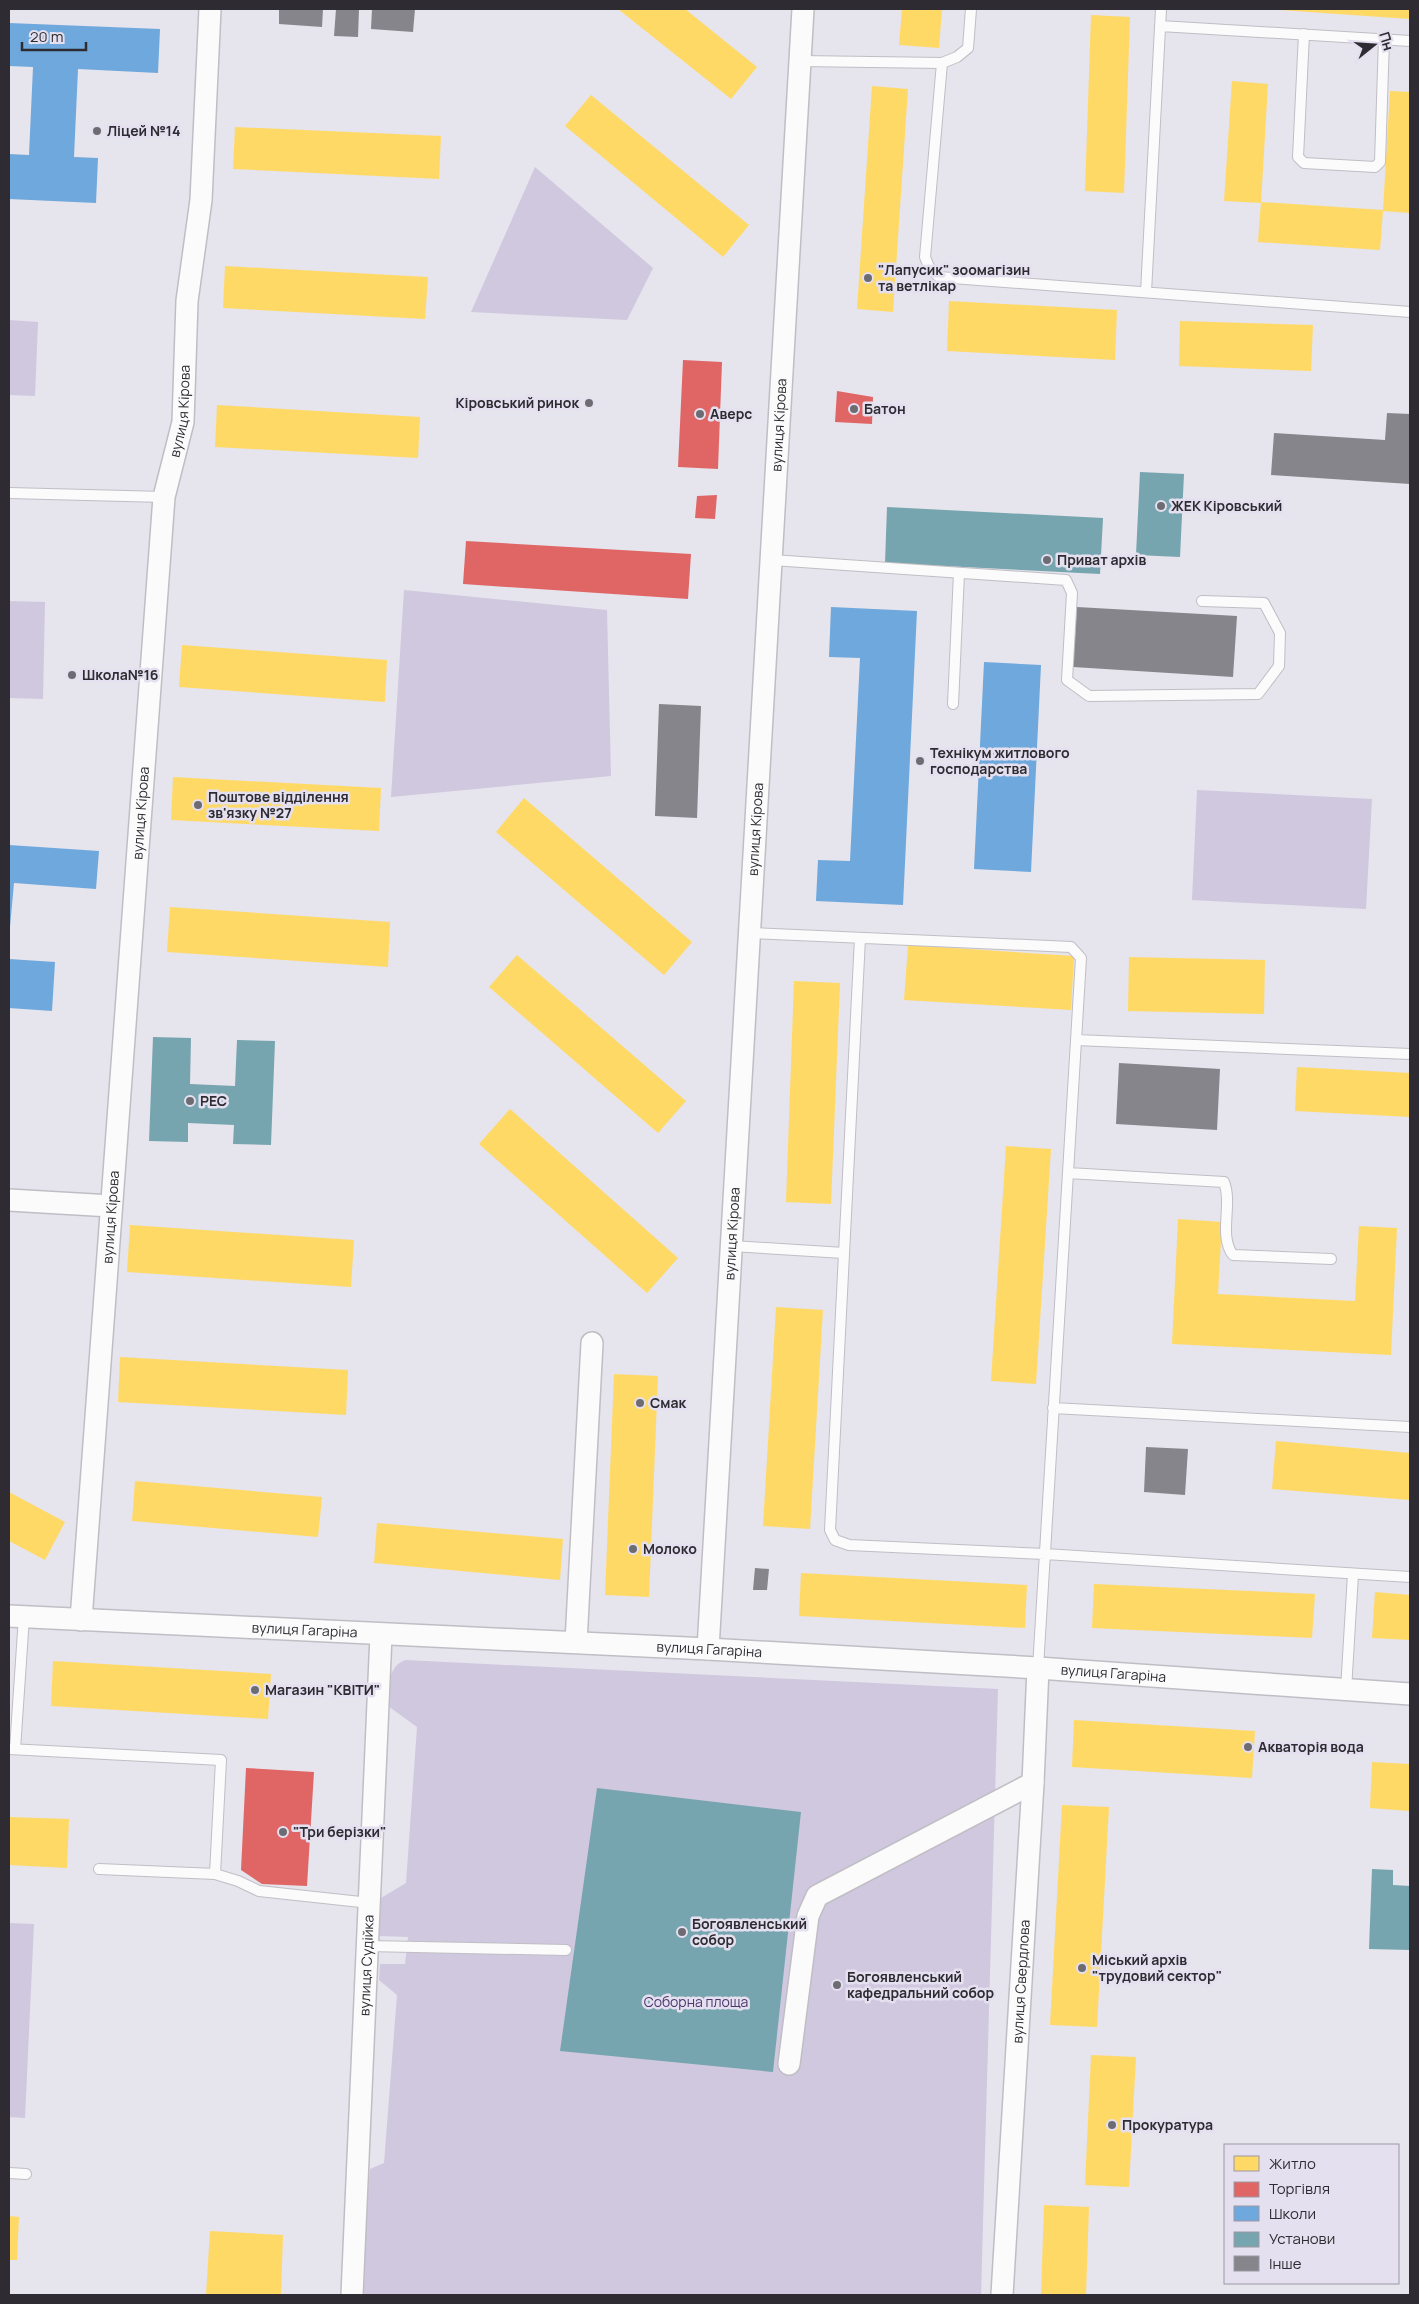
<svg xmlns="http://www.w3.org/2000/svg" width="1419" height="2304" font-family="Manrope,sans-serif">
  <rect width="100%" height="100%" fill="#e6e4ec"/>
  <!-- green -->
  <path fill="#d0c8df" d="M535 167 653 268 627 320 471 312Z
    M9 320 38 322 35 396 9 395Z
    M404 590 607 610 611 776 391 797Z
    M9 601 45 602 43 699 9 698Z
    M1197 790 1372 799 1366 909 1192 900Z
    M405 1660 998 1689 981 2295H357L370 2169 384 2163 397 1995 379 1980 380 1964H405L408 1937 379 1936 381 1898 406 1883 417 1727 388 1706C390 1687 386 1668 405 1660Z
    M9 1923 34 1924 25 2118 9 2117Z"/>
  <!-- homes -->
  <path fill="#ffd966" d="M618 9H685L757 67 731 99Z
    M902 9H942L939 48 899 45Z
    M1280 9H1410V19L1280 10Z
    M1091 15 1130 17 1124 193 1085 191Z
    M1232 81 1268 84 1261 203 1224 201Z
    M872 86 908 89 893 312 857 309Z
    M1390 91 1410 92V213L1383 211 1380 250 1258 242 1261 202 1383 210Z
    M591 95 749 225 723 257 565 126Z
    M235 127 441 136 439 179 233 169Z
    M225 266 428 277 425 319 223 308Z
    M949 301 1117 310 1115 360 947 351Z
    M1180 321 1313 325 1311 371 1179 366Z
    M217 405 420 417 418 458 215 447Z
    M182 645 387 660 385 702 179 687Z
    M173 777 381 788 379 831 171 820Z
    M524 798 692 942 664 975 496 832Z
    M170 907 390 922 388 967 167 952Z
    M908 945 1074 956 1071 1010 904 1000Z
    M517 955 686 1101 658 1133 489 987Z
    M1129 957 1265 960 1264 1014 1128 1011Z
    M794 981 840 983 831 1204 786 1202Z
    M1297 1067 1410 1073V1117L1295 1111Z
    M510 1109 678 1258 647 1293 479 1144Z
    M1006 1146 1051 1149 1036 1384 991 1381Z
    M1178 1219 1222 1222 1218 1294 1355 1301 1359 1226 1397 1228 1391 1355 1172 1344Z
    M130 1225 354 1240 351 1287 127 1272Z
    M776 1307 823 1310 810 1529 763 1526Z
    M120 1357 348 1370 346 1415 118 1402Z
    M614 1374 658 1376 649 1597 605 1595Z
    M1276 1441 1410 1453V1500L1272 1489Z
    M135 1481 322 1497 318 1537 132 1521Z
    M9 1492 65 1522 45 1560 9 1541Z
    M377 1523 563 1539 560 1580 374 1563Z
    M801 1573 1027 1585 1025 1628 799 1616Z
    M1094 1584 1315 1594 1312 1638 1092 1628Z
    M1375 1592 1410 1595V1640L1372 1638Z
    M53 1661 271 1674 268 1719 51 1706Z
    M1074 1720 1255 1731 1252 1778 1072 1767Z
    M1372 1762 1410 1764V1811L1370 1808Z
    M1062 1805 1109 1807 1097 2027 1050 2025Z
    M9 1817 69 1819 67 1868 9 1865Z
    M1091 2055 1136 2057 1129 2187 1085 2185Z
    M1044 2205 1089 2207 1086 2295H1041Z
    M9 2216 19 2217 17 2260H9Z
    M210 2231 283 2235 281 2295H206Z"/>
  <!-- shops -->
  <path fill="#e06666" d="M683 360 722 362 718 469 678 467Z
    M837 391 873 397 872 424 835 422Z
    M717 495 715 519 695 518 697 496Z
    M466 541 691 554 688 599 463 584Z
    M246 1768 314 1772 307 1886 262 1884 241 1870Z"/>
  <!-- schools -->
  <path fill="#6fa8dc" d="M9 23 160 29 158 73 78 69 74 157 98 158 96 203 9 199V154L29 155 33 67 9 66Z
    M831 607 917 611 903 905 816 901 818 860 850 861 860 658 829 657Z
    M984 662 1041 665 1031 872 974 869Z
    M9 845 99 851 96 889 14 883 9 938Z
    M9 959 55 962 52 1011 9 1008Z"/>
  <!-- public -->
  <path fill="#76a5af" d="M1140 472 1184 474 1180 557 1136 555Z
    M887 507 1103 518 1100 574 885 563Z
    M153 1037 191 1038 190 1084 235 1086 237 1040 275 1041 271 1145 233 1144 234 1125 188 1123V1142L149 1141Z
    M597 1788 801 1812 773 2072 560 2051Z
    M1372 1869 1393 1870V1885L1410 1886V1950L1369 1949Z"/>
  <!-- building -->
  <path fill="#86858b" d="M279 9H323L322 27 279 24Z
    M336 9H359L358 37 334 36Z
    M372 9H415L413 32 371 29Z
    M1387 413 1410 414V484L1271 475 1274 433 1385 440Z
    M1077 607 1237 616 1233 677 1073 667Z
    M659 704 701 706 697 818 655 816Z
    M1119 1063 1220 1069 1217 1130 1116 1124Z
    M1146 1447 1188 1449 1185 1495 1144 1492Z
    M755 1568 769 1569 767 1590H753Z"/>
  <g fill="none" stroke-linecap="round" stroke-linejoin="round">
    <defs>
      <path id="lane" d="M971 9 968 48 957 57 942 63 925 257 929 267 939 277 1410 312
        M1160 26 1410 41
        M1304 34 1298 157 1304 163 1375 167 1380 162 1384 39
        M800 61 942 63
        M1146 292 1161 9
        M9 493 164 497
        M772 560 1066 580 1072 593 1067 680 1089 696 1258 694 1279 666 1280 633 1264 603 1202 601
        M953 704 959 573
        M750 933 1071 947 1081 958 1038 1668
        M860 938 830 1530 835 1540 849 1545 1045 1554 1410 1577
        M1076 1040 1410 1054
        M1068 1173 1224 1182C1233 1205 1218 1235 1233 1255L1331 1259
        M732 1246 844 1253
        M1053 1408 1410 1427
        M1346 1690 1353 1574
        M9 1749 221 1760 215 1874 238 1881 259 1891 370 1903
        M15 1749 24 1617
        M99 1869 215 1874
        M367 1946 566 1950
        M9 2173 26 2174"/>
      <g id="street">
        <path d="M9 1200 111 1206"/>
        <path id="s1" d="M9 1616 708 1649 1038 1668 1410 1694"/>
        <path id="s2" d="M81 1620 164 497 183 422 187 301 201 200 210 9"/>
        <path d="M576 1642 592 1343"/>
        <path id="s3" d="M708 1649 803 9"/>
        <path d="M789 2064 808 1916 817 1896 1033 1783"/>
        <path id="s4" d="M352 2295 381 1635"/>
        <path id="s5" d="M1002 2295 1033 1783 1038 1668"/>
      </g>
    </defs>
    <!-- lane casing -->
    <use href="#lane" stroke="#c0bec4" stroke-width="12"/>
    <!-- street casing -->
    <use href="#street" stroke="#c0bec4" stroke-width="24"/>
    <!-- lane -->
    <use href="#lane" stroke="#fbfbfc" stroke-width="10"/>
    <!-- street -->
    <use href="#street" stroke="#fbfbfc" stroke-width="21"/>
  </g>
  <!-- markers -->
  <g fill="#6e6c73" stroke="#e5e0f0" stroke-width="2">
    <circle cx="97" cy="131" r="5"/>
    <circle cx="868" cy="278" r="5"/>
    <circle cx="589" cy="403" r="5"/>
    <circle cx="854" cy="409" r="5"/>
    <circle cx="700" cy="414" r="5"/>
    <circle cx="1161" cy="506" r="5"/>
    <circle cx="1047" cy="560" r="5"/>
    <circle cx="72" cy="675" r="5"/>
    <circle cx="920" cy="761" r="5"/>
    <circle cx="198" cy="805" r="5"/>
    <circle cx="190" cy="1101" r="5"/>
    <circle cx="640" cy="1403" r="5"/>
    <circle cx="633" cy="1549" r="5"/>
    <circle cx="255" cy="1690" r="5"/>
    <circle cx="1248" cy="1747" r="5"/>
    <circle cx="283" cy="1832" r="5"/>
    <circle cx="682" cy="1932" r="5"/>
    <circle cx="1082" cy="1968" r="5"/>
    <circle cx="837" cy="1985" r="5"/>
    <circle cx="1112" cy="2125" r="5"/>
  </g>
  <g text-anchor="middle" stroke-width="5" stroke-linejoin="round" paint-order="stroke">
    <!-- poi labels -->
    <g font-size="14" font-weight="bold" fill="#2e2c32" stroke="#e5e0f0" text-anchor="start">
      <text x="107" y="136">Ліцей №14</text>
      <text x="878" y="275">"Лапусик" зоомагізин<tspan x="878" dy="16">та ветлікар</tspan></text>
      <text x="579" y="408" text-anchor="end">Кіровський ринок</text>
      <text x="864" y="414">Батон</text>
      <text x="710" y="419">Аверс</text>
      <text x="1171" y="511">ЖЕК Кіровський</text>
      <text x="1057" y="565">Приват архів</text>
      <text x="82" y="680">Школа№16</text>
      <text x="930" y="758">Технікум житлового<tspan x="930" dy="16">господарства</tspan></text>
      <text x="208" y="802">Поштове відділення<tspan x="208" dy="16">зв'язку №27</tspan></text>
      <text x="200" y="1106">РЕС</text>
      <text x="650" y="1408">Смак</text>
      <text x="643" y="1554">Молоко</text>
      <text x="265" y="1695">Магазин "КВІТИ"</text>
      <text x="1258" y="1752">Акваторія вода</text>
      <text x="293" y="1837">"Три берізки"</text>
      <text x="692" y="1929">Богоявленський<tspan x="692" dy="16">собор</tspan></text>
      <text x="1092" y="1965">Міський архів<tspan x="1092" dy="16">"трудовий сектор"</tspan></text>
      <text x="847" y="1982">Богоявленський<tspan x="847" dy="16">кафедральний собор</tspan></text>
      <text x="1122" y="2130">Прокуратура</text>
    </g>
    <!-- street labels -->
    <g font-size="14" fill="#2e2c32" stroke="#e5e0f0">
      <text dy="5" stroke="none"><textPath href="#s2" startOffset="1214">вулиця Кірова</textPath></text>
      <text dy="5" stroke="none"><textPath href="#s3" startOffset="1226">вулиця Кірова</textPath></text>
      <text dy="5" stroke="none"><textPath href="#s2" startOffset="809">вулиця Кірова</textPath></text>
      <text dy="5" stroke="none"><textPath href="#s3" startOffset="821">вулиця Кірова</textPath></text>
      <text dy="5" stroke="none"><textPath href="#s2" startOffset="404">вулиця Кірова</textPath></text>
      <text dy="5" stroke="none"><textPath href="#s3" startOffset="416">вулиця Кірова</textPath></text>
      <text dy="5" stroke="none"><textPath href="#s1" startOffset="296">вулиця Гагаріна</textPath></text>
      <text dy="5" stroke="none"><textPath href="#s1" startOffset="701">вулиця Гагаріна</textPath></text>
      <text dy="5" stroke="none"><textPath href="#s1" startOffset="1106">вулиця Гагаріна</textPath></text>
      <text dy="5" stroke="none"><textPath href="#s4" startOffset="330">вулиця Судійка</textPath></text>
      <text dy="5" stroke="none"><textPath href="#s5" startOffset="314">вулиця Свердлова</textPath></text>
    </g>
    <!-- park labels -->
    <g font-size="14" fill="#4c366d" stroke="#e5e0f0">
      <text x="696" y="2007">Соборна площа</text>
    </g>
  </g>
  <!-- border -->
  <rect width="1419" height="2304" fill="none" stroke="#2e2c32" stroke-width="20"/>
  <!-- legend -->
  <rect x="1224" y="2144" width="175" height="140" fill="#e5e0f0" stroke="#9c98a4"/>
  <rect x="1234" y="2156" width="25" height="15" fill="#ffd966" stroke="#9c98a4"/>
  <text x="1269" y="2169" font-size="15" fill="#2e2c32">Житло</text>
  <rect x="1234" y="2182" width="25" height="15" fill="#e06666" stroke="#9c98a4"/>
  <text x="1269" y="2194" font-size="15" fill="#2e2c32">Торгівля</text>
  <rect x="1234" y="2206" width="25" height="15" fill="#6fa8dc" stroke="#9c98a4"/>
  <text x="1269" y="2219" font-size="15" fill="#2e2c32">Школи</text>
  <rect x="1234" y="2232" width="25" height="15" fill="#76a5af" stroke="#9c98a4"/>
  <text x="1269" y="2244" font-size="15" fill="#2e2c32">Установи</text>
  <rect x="1234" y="2256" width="25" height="15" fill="#86858b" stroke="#9c98a4"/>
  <text x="1269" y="2269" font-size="15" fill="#2e2c32">Інше</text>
  <!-- north arrow -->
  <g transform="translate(1374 45) rotate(73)" stroke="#e5e0f0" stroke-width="4" paint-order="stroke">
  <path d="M0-4L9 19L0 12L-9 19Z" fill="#2e2c32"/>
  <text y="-8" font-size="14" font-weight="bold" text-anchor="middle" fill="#2e2c32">Пн</text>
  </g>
  <!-- scale -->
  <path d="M22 42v8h64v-8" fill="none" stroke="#2e2c32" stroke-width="2.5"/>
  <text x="30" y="42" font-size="15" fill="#2e2c32" stroke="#e5e0f0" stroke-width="4" paint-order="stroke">20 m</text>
</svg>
